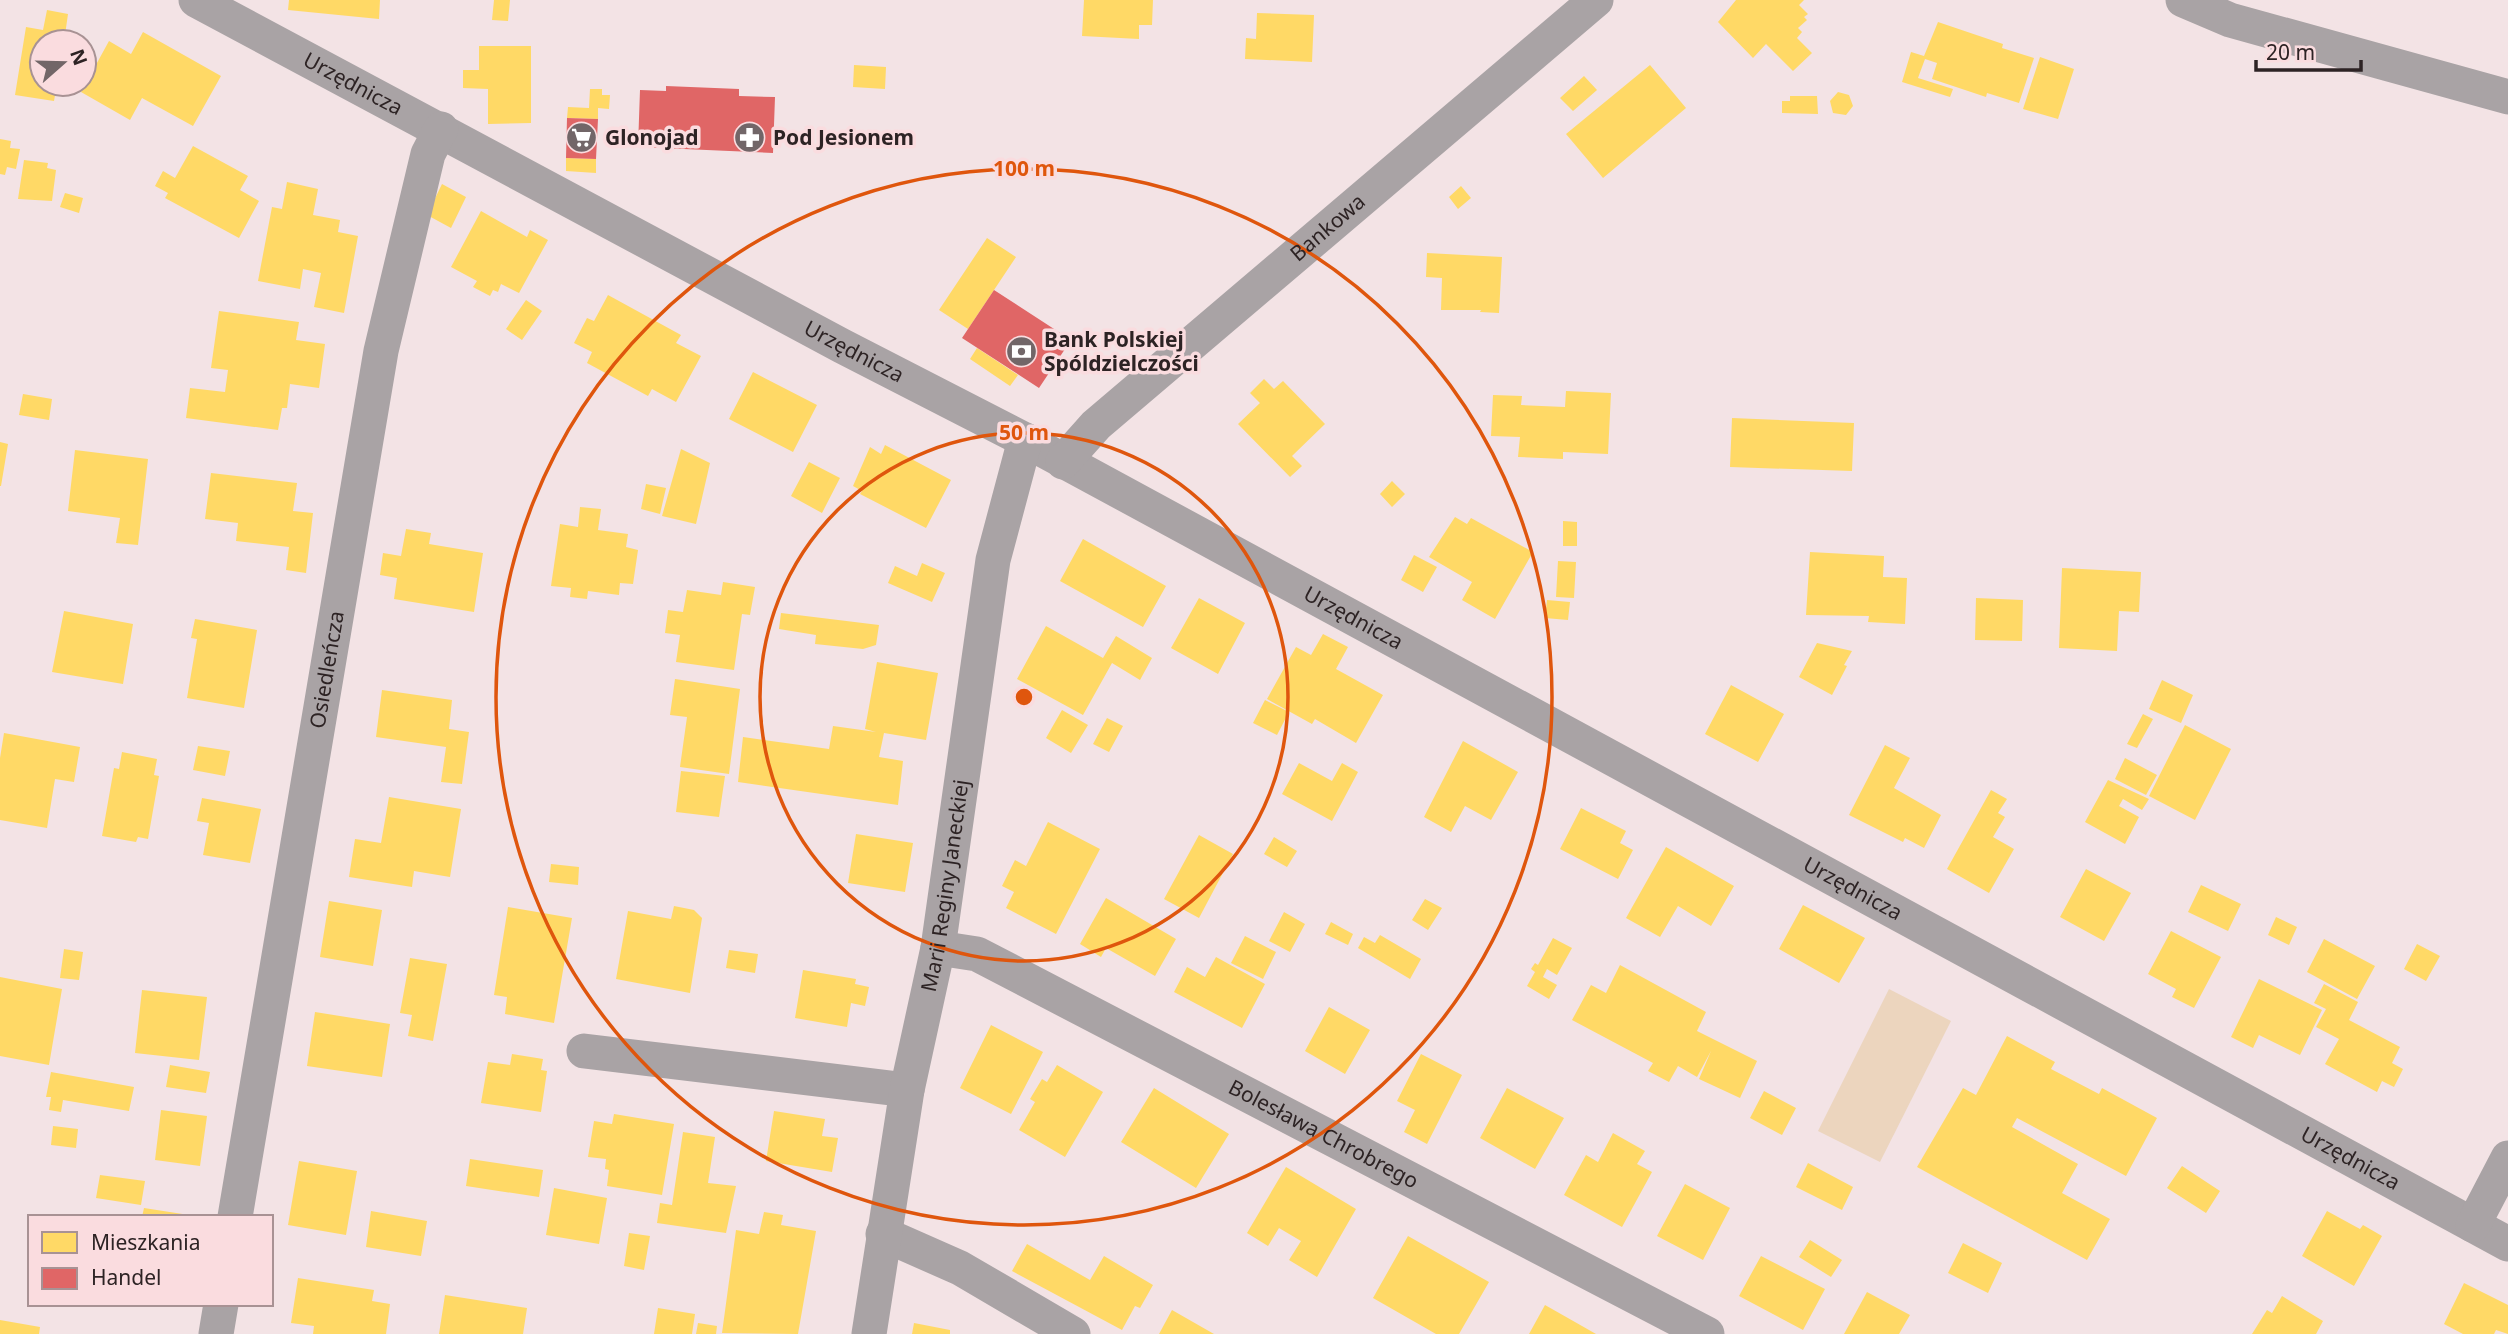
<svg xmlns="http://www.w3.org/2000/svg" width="2508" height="1334" font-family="'Noto Sans',sans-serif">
  <rect width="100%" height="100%" fill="#f3e3e5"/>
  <!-- green -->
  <path fill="#ecd5be" d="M1889 989 1951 1021 1880 1162 1818 1131Z"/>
  <!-- homes -->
  <path fill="#ffd966" d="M289 0H380L379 19 288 10Z
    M494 0H510L508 21 492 20Z
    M1084 0H1153L1152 25H1139V39L1082 36Z
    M1736 0H1804L1799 5 1808 14 1804 17 1807 20 1798 28 1802 32 1797 38 1812 53 1793 71 1766 44 1753 58 1718 22Z
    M47 10 68 14 64 42H42V84H57L54 101 15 95 26 27 43 30Z
    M1257 13 1314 15 1312 62 1245 59 1246 38 1256 39Z
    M1938 22 2003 44 2002 48 2034 58 2019 103 1987 93 1986 97 1932 79 1937 63 1925 59 1918 78 1953 89 1950 97 1902 82 1911 52 1924 56Z
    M143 32 221 76 193 126 142 98 130 120 81 92 109 41 131 54Z
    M479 46H531V123L488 124V89L463 88V70H479Z
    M2040 57 2074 69 2058 119 2023 109Z
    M854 65 886 67 885 89 853 87Z
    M1650 65 1686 108 1603 178 1566 134Z
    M1584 76 1597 90 1573 111 1560 98Z
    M590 89H602V95H610L609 109 598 108V119L567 118 568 107 589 108Z
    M1838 92 1849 95 1853 106 1846 115 1833 113 1830 101Z
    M1790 96H1817L1818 114 1782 113V101H1790Z
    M0 139 11 141 10 148 20 149 16 169 7 167 5 175 0 174Z
    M193 146 248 176 240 190 259 201 239 238 165 198 168 193 155 186 163 171 175 178Z
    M566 158 596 159V173L566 171Z
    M24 160 48 163 47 168 56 170 52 201 18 199Z
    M287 182 318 189 313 215 340 220 338 232 358 236 344 313 314 307 321 273 303 269 300 289 258 281 272 207 282 209Z
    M442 184 466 197 451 228 427 215Z
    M1461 186 1471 198 1458 209 1449 197Z
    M65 193 83 198 79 213 60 207Z
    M481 211 527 237 530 230 548 240 519 293 501 284 498 292 493 290 490 296 473 287 477 281 451 267Z
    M987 238 1016 257 968 329 939 310Z
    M1427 253 1502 257 1499 313 1480 312 1481 310H1441L1442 278 1426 277Z
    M608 295 681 335 676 343 701 356 676 402 652 389 648 396 587 363 592 352 574 343 587 318 594 321Z
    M526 300 542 311 522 340 506 329Z
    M219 311 299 322 296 340 325 344 319 388 290 384 287 408H282L278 430 186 418 190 388 225 392 228 370 211 368Z
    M977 348 1018 375 1010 386 970 359Z
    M753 372 817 405 793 452 729 419Z
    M1264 379 1274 389 1283 381 1325 424 1292 456 1302 466 1290 477 1238 424 1260 403 1250 393Z
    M1566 391 1611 393 1608 454 1563 452V459L1518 457 1520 437 1491 436 1493 395 1522 396 1521 405 1565 407Z
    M23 394 52 399 49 420 19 415Z
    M1732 418 1854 423 1852 471 1730 467Z
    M0 442 8 444 1 486H0Z
    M885 445 951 480 926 528 860 494 862 491 853 486 870 447 881 454Z
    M681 449 710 463 696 524 662 516Z
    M75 450 148 459 138 545 116 543 120 518 68 511Z
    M809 462 840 478 822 513 791 496Z
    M211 473 297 483 293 511 313 513 306 573 286 570 289 547 236 541 238 523 205 519Z
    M1392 481 1405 494 1392 507 1380 494Z
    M646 484 666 488 660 514 641 509Z
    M580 507 601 509 598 530 628 534 626 547 638 550 633 584 620 583 619 595 588 591 587 599 570 597 571 588 551 586 560 524 578 527Z
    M1455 517 1467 524 1471 518 1533 552 1495 619 1462 600 1472 582 1429 557Z
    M1563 521 1577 522V546H1563Z
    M406 529 431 533 429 544 483 553 474 612 394 599 397 578 380 575 383 553 401 556Z
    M1083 539 1166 586 1143 627 1060 581Z
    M1810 552 1884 556 1883 577 1907 578 1905 624 1868 622 1869 616 1806 615Z
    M1414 555 1437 567 1423 592 1401 580Z
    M1558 561 1576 562 1574 598 1556 597Z
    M922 563 945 573 932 602 888 583 895 566 917 576Z
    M2062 568 2141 572 2139 612 2119 611 2117 651 2059 648Z
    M723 582 755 587 750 615 742 614 734 670 676 662 680 635 665 633 668 610 683 612 687 590 721 595Z
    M1199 598 1245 623 1218 674 1171 648Z
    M1976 598 2023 600 2022 641 1975 640Z
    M1547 600 1570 602 1568 620 1545 618Z
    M64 611 133 624 123 684 52 672Z
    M781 613 879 625 876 645 863 649 815 644 816 635 779 629Z
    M195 619 257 630 244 708 187 698 197 639 191 638Z
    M1046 626 1103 658 1116 636 1152 658 1140 680 1112 663 1083 715 1017 679Z
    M1323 634 1348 647 1336 669 1383 695 1356 743 1315 719 1312 724 1267 699 1296 647 1311 655Z
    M1817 643 1852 651 1844 665 1847 666 1832 695 1799 677Z
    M877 662 938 673 926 740 884 733 879 757 903 761 898 805 738 782 743 737 829 749 833 726 876 732 865 729Z
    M675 679 740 689 729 774 680 767 687 717 670 715Z
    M2162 680 2193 695 2181 723 2149 709Z
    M1731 685 1784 714 1758 762 1705 734Z
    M382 690 452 700 449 729 469 732 462 784 441 782 446 747 376 737Z
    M1265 700 1289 712 1277 735 1253 723Z
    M1062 710 1088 725 1071 753 1046 738Z
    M2143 714 2153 719 2137 748 2127 744Z
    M1107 718 1123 726 1109 752 1093 744Z
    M2185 725 2231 749 2195 820 2149 796Z
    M4 733 80 747 74 782 55 779 47 828 0 820V758Z
    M1463 741 1518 772 1491 820 1465 806 1451 832 1424 817Z
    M1885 745 1910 758 1894 788 1941 815 1924 848 1905 838 1903 842 1849 815Z
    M198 746 230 751 225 776 193 770Z
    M122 752 157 759 154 775 159 776 148 839 138 837 136 842 102 836 114 768 119 769Z
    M2125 758 2157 775 2146 795 2115 779Z
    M1299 763 1332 781 1342 763 1358 772 1332 821 1282 794Z
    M681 771 725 776 719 817 676 812Z
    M2108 780 2149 799 2142 810 2123 799 2119 806 2139 817 2125 844 2085 822Z
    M1991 790 2007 799 1998 813 2005 817 1993 837 2014 849 1989 893 1947 869Z
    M389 797 461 809 450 877 414 871 412 887 349 877 355 839 381 843Z
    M202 798 261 809 250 863 203 855 209 823 197 821Z
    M1581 808 1626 831 1620 843 1633 850 1618 879 1560 849Z
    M1048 822 1100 849 1056 934 1006 908 1014 892 1002 886 1015 860 1026 866Z
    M856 834 913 843 905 892 848 883Z
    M1199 835 1233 854 1199 918 1164 899Z
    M1274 837 1297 851 1287 867 1264 854Z
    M1666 847 1734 886 1711 926 1678 906 1660 937 1626 918Z
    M551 864 579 867 578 885 549 882Z
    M2086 869 2131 893 2104 941 2060 917Z
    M2201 885 2241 904 2228 931 2188 912Z
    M1106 898 1176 939 1155 976 1106 948 1101 957 1080 944Z
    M1425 899 1442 908 1428 930 1412 920Z
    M329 901 382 910 373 966 320 957Z
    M1803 905 1865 938 1839 983 1779 949Z
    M674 906 694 910 702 918 690 993 616 979 628 911 671 919Z
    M508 907 572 918 554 1023 505 1014 507 997 494 995Z
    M1284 912 1305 924 1290 952 1269 941Z
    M2276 917 2297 927 2289 945 2268 935Z
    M1331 922 1353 934 1348 945 1325 934Z
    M2171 931 2221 957 2194 1008 2172 997 2176 989 2148 974Z
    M1380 935 1421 959 1410 979 1358 948 1364 937 1375 943Z
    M1245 936 1276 952 1263 979 1231 963Z
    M1553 938 1572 948 1557 975 1547 969 1543 977 1557 985 1549 999 1527 986 1535 972 1531 969 1535 963 1538 965Z
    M2324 939 2375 966 2357 999 2307 972Z
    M2417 944 2440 956 2426 981 2404 969Z
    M64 949 83 952 79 980 60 978Z
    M729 950 758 954 755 973 726 968Z
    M1216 957 1265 984 1242 1028 1174 992 1187 967 1205 977Z
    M410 958 447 964 433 1041 408 1036 412 1015 400 1013Z
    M1620 965 1706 1012 1697 1031 1757 1061 1740 1098 1699 1079 1711 1051 1697 1077 1678 1066 1669 1082 1648 1071 1653 1063 1572 1020 1591 985 1606 993Z
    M803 970 856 979 855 984 869 987 865 1006 851 1003 847 1027 795 1018Z
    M0 977 62 989 49 1065 0 1056Z
    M2259 979 2322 1010 2300 1055 2259 1035 2253 1048 2231 1037Z
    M2324 984 2358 1002 2349 1020 2400 1047 2392 1063 2403 1069 2394 1087 2382 1081 2377 1092 2325 1064 2339 1039 2316 1027 2326 1009 2314 1003Z
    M142 990 207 997 199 1060 135 1053Z
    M1329 1007 1370 1030 1345 1074 1305 1051Z
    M315 1012 390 1024 382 1077 307 1066Z
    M991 1025 1043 1052 1011 1114 960 1088Z
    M2007 1036 2055 1062 2051 1069 2099 1094 2102 1088 2157 1118 2126 1176 2017 1118 2012 1127 2078 1164 2062 1193 2110 1219 2087 1260 1917 1167 1963 1088 1976 1095Z
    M512 1054 543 1059 541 1070 547 1071 541 1112 481 1103 488 1062 510 1065Z
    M1421 1054 1462 1075 1427 1144 1404 1132 1415 1110 1397 1101Z
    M170 1065 210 1072 206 1093 166 1087Z
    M1057 1065 1103 1092 1065 1157 1019 1130 1035 1102 1030 1099 1042 1079 1047 1082Z
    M51 1072 134 1087 129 1111 63 1100 61 1112 49 1110 51 1097H46Z
    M1154 1088 1229 1134 1196 1188 1121 1142Z
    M1507 1088 1564 1118 1535 1169 1480 1138Z
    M1764 1091 1796 1108 1782 1135 1750 1118Z
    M161 1110 207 1116 200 1166 155 1160Z
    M774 1111 825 1119 822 1136 838 1138 832 1172 766 1161Z
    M614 1114 674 1124 662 1195 607 1186 609 1170 605 1169 606 1159 588 1157 594 1121 612 1124Z
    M53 1126 78 1129 76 1148 51 1145Z
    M683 1132 715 1137 708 1183 736 1186 726 1233 657 1223 660 1203 672 1205Z
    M1613 1133 1645 1151 1637 1164 1652 1172 1622 1227 1564 1195 1586 1155 1598 1162Z
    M470 1159 543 1170 539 1197 466 1186Z
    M299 1161 357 1171 346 1235 288 1225Z
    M1808 1163 1853 1187 1842 1210 1796 1187Z
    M2182 1166 2220 1191 2206 1213 2167 1188Z
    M1286 1167 1356 1209 1317 1277 1289 1260 1301 1241 1279 1228 1268 1246 1247 1233Z
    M100 1175 145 1181 141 1205 96 1198Z
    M1685 1184 1730 1208 1703 1260 1657 1236Z
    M554 1188 607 1198 599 1244 546 1235Z
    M144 1208 189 1215V1217H142Z
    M371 1211 427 1221 421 1256 366 1247Z
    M2327 1211 2360 1229 2363 1225 2382 1236 2354 1286 2302 1256Z
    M764 1212 783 1215 781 1225 816 1231 798 1334 722 1333 736 1230 759 1234Z
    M629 1233 650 1236 644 1270 624 1266Z
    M1408 1236 1489 1282 1459 1334H1436L1373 1298Z
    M1810 1240 1842 1260 1831 1277 1799 1257Z
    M1963 1243 2002 1263 1988 1293 1948 1273Z
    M1027 1244 1090 1280 1104 1256 1153 1285 1140 1308 1135 1306 1122 1330 1012 1271Z
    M1761 1256 1825 1289 1803 1330 1739 1296Z
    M298 1278 374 1290 372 1301 390 1304 386 1334H313L314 1326 291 1323Z
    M2464 1283 2508 1305V1334L2496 1330 2494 1334H2463L2444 1324Z
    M1867 1292 1910 1315 1899 1334H1844Z
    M445 1295 527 1308 523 1334H439Z
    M2282 1296 2323 1321 2316 1334H2252L2267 1310 2272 1313Z
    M1545 1305 1582 1326 1596 1334H1529Z
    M658 1308 695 1314 692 1334H654Z
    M1172 1310 1214 1334H1159Z
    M0 1320 40 1327 39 1334H0Z
    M698 1323 717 1326 716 1334H696Z
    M914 1323 950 1330V1334H912Z"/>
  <!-- shops -->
  <path fill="#e06666" d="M666 86 739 89V96L775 97 773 153 638 147 640 90 666 91Z
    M567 118 598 119 596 159 566 158Z
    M994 290 1071 340 1039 388 962 338Z"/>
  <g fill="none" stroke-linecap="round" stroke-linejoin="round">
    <!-- street -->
    <g stroke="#a9a3a5" stroke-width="35">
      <path id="s1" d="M196 0 842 346 1025 440 2508 1244"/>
      <path d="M2183 0 2230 20 2508 97"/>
      <path id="s2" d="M1063 462 1096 425 1596 0"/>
      <path id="s3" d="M938 948 977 954 1707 1334"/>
      <path d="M584 1051 907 1090"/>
      <path id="s4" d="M235 1217 381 351 428 154 441 129"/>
      <path d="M2473 1225 2508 1158"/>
      <path d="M883 1234 960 1268 1073 1334"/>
      <path d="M216 1334 221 1304"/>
      <path id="s5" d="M869 1334 907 1090 938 948 993 560 1025 440"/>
    </g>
  </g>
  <!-- distance rings -->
  <g fill="none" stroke="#df560d" stroke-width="3.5">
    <circle cx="1024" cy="697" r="264"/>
    <circle cx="1024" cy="697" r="528"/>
  </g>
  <!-- icons -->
  <defs>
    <symbol id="supermarket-disc" viewBox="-11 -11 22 22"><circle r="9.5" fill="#726668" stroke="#fadcdf"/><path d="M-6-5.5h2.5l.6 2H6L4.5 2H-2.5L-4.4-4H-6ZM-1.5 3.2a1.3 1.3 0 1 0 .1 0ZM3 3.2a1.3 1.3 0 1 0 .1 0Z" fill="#fff"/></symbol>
    <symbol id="pharmacy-disc" viewBox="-11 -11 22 22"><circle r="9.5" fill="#726668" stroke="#fadcdf"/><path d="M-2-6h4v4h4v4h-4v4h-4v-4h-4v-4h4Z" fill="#fff"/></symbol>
    <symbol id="bank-disc" viewBox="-11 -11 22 22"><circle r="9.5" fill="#726668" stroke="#fadcdf"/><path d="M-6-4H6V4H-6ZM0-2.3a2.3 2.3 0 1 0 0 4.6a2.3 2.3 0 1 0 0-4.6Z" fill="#fff"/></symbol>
  </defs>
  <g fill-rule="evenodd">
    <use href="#supermarket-disc" x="564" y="120" width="35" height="35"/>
    <use href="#pharmacy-disc" x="732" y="120" width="35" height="35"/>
    <use href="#bank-disc" x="1004" y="334" width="35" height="35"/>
  </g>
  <g text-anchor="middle" stroke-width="7" stroke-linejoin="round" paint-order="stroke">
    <!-- street labels -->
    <g font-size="21" fill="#2d2324" stroke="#fadcdf">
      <text dy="7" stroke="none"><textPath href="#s1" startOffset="178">Urzędnicza</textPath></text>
      <text dy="7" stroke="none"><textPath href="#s2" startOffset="354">Bankowa</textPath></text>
      <text dy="7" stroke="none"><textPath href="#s1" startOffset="746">Urzędnicza</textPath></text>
      <text dy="7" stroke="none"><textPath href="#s1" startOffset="1312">Urzędnicza</textPath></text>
      <text dy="7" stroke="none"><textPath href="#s4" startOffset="555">Osiedleńcza</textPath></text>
      <text dy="7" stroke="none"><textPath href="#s5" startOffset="455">Marii Reginy Janeckiej</textPath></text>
      <text dy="7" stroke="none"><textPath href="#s1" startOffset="1880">Urzędnicza</textPath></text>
      <text dy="7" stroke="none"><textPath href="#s3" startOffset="430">Bolesława Chrobrego</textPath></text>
      <text dy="7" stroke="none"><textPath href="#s1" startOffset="2446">Urzędnicza</textPath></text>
    </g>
    <!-- poi labels -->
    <g font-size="21" font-weight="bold" fill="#2d2324" stroke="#fadcdf" text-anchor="start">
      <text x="605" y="145">Glonojad</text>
      <text x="773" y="145">Pod Jesionem</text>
      <text x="1044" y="347">Bank Polskiej<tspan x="1044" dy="24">Spóldzielczości</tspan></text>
    </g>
  </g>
  <circle cx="1024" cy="697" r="10" fill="#df560d" stroke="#fadcdf" stroke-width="3.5"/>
  <g font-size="21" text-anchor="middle" font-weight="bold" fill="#df560d" stroke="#fadcdf" stroke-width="7" stroke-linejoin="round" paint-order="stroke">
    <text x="1024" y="176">100 m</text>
    <text x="1024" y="440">50 m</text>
  </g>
  <!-- legend -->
  <rect x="28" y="1215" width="245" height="91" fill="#fadcdf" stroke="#a89294" stroke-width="2"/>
  <rect x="42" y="1232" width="35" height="21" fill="#ffd966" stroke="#a89294" stroke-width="2"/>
  <text x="91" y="1250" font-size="21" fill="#2d2324">Mieszkania</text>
  <rect x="42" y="1268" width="35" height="21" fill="#e06666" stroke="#a89294" stroke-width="2"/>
  <text x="91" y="1285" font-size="21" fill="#2d2324">Handel</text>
  <!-- north arrow -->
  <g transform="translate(63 63) rotate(70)"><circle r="33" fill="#fadcdf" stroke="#a89294" stroke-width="2"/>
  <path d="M0-5L12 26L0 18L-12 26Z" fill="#726668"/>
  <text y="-10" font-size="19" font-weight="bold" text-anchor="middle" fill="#2d2324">N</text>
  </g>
  <!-- scale -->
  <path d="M2256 60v10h105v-10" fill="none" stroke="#2d2324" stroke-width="3.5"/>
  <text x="2266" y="60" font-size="21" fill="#2d2324" stroke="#fadcdf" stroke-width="5" paint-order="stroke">20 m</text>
</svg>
